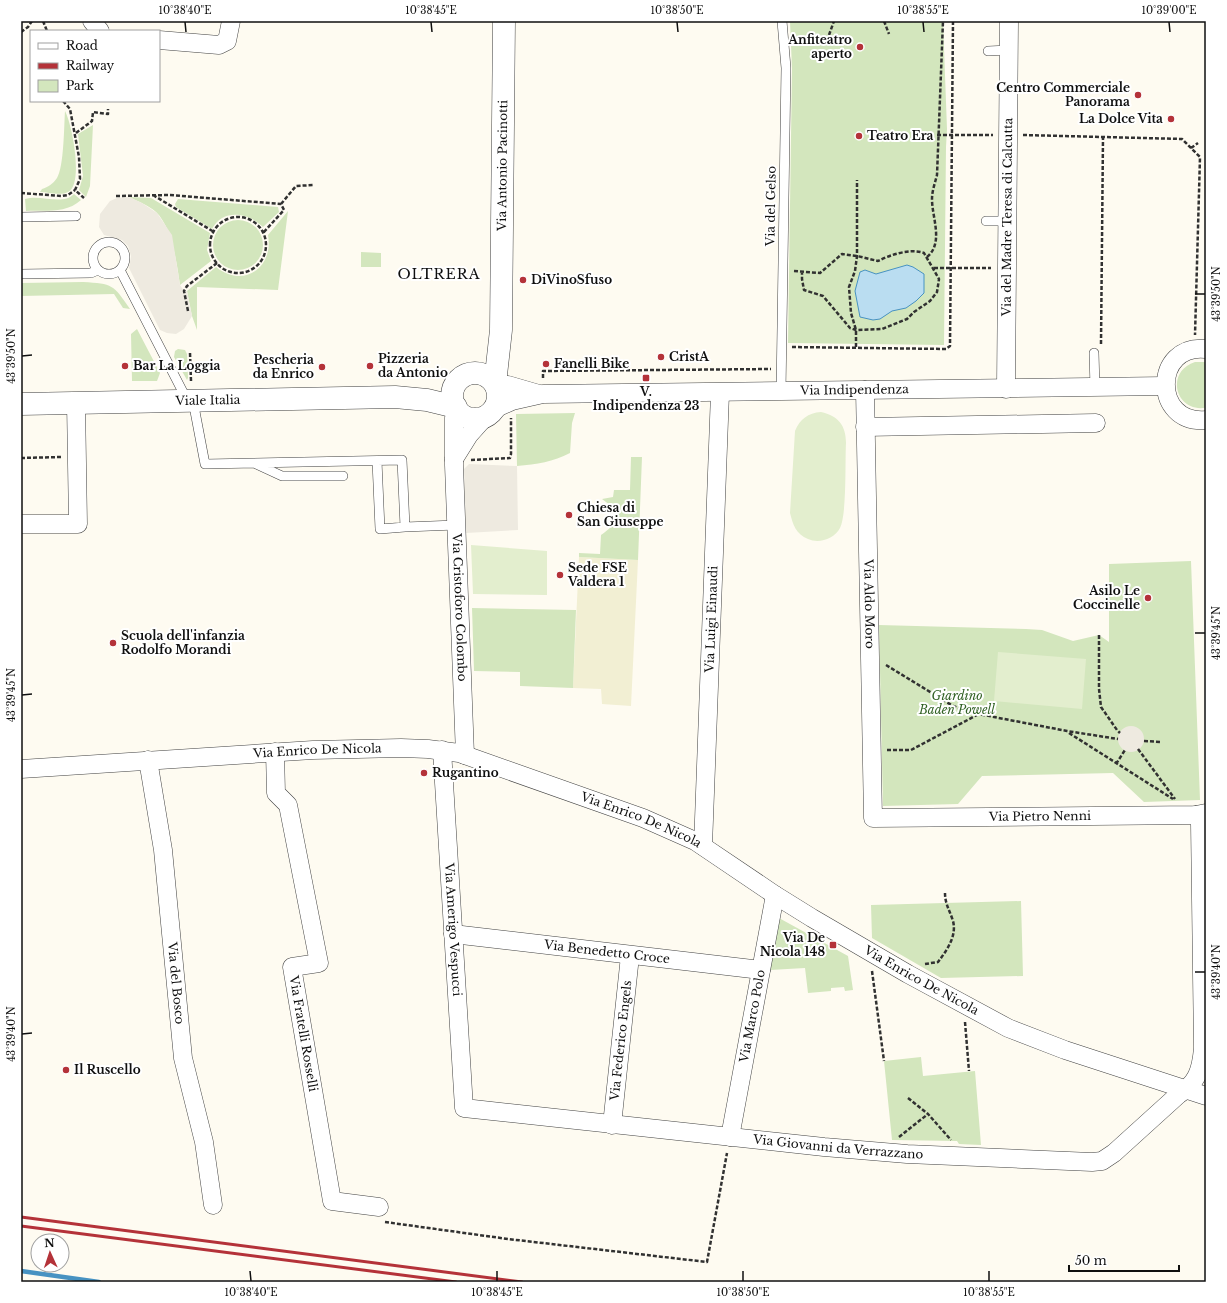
<svg xmlns="http://www.w3.org/2000/svg" width="1227" height="1303" font-family="'Libre Baskerville',serif">
  <rect width="100%" height="100%" fill="#fefbf1"/>
  <!-- farmland -->
  <path fill="#f2efd3" d="M579 557 638 560 631 706 602 704 601 689 573 688Z"/>
  <!-- green -->
  <path fill="#d3e6bd" d="M790 21H943L947 129 946 147 944 345 788 343 792 69Z
    M65 111C72 124 84 184 68 192 61 196 47 192 40 192L42 189C48 187 53 184 57 178 64 167 64 126 65 111Z
    M93 125 90 186 86 197 79 190 83 176 78 134Z
    M74 194 81 200C66 214 45 210 26 211L25 199C41 194 62 206 74 194Z
    M129 197 151 198 210 233 207 250 211 261 180 285C177 264 172 227 156 212 148 205 139 202 129 197Z
    M178 199 278 207 279 212 263 227C249 213 223 208 212 229L176 207 175 204Z
    M288 211 278 290 197 287V330L192 316 187 291 216 267C243 289 274 268 268 235Z
    M213 245a25 25 0 1 1 50 0a25 25 0 1 1-50 0Z
    M361 252 381 253V267H361Z
    M83 282C113 284 113 284 130 309L123 308 114 294 21 296V283Z
    M137 329 160 373 157 381H132L131 334Z
    M178 349 185 350 187 354 188 378 187 380 174 357 175 351Z
    M1195 362H1206V407L1204 408C1174 411 1166 371 1195 362Z
    M575 413 572 423 570 453C553 462 537 464 517 466L516 414Z
    M631 457H642L638 560 579 557V553L600 554 601 535C611 528 619 521 614 508L602 499 613 497 614 490H630Z
    M1191 561 1200 800 1144 802 1113 773 982 776 958 804 883 806 879 625 1026 629 1042 630 1073 641 1099 635 1109 642V564Z
    M472 608 576 610 573 688 520 686V672L474 671Z
    M1021 901 1023 976 941 978 872 938 871 905Z
    M779 918 848 956 853 990 845 991 844 987 831 988V991L808 993 805 968 770 970Z
    M921 1057 923 1076 975 1071 981 1145 959 1144 957 1141 892 1140 884 1061Z"/>
  <!-- pitch -->
  <path fill="#e3eece" d="M821 412C838 416 846 425 846 443 845 460 847 514 840 528 834 539 819 544 808 539 796 534 793 525 790 513L795 431C800 419 808 413 821 412Z
    M471 545 547 551V595L473 594Z
    M998 652 1086 659 1082 709 994 701Z"/>
  <!-- plaza -->
  <path fill="#eeeae0" d="M129 197 142 203 157 213 172 235 180 285 184 291H187L192 316 184 329 176 334 167 333 160 330 129 268 131 256 128 246 122 240 104 235 99 227 100 214 110 201 117 198Z
    M469 464 517 466 518 530 466 533 464 469Z
    M1118 739a13 13 0 1 1 26 0a13 13 0 1 1-26 0Z"/>
  <!-- water -->
  <path fill="#baddf1" stroke="#4792c2" d="M907 265 913 267 924 274V293L916 301 906 308 892 311 880 319 873 320 860 317 855 291 860 272 865 270 876 274Z"/>
  <g fill="none" stroke-linecap="round" stroke-linejoin="round">
    <!-- stream -->
    <path stroke="#4792c2" stroke-width="4.5" d="M21 1271 99 1282"/>
    <defs>
      <path id="service" d="M988 51 1009 50
        M21 217 76 216
        M986 221H1007
        M93 258a16 16 0 1 1 32 0a16 16 0 1 1-32 0Z
        M120 270 187 400
        M21 274 91 273 98 270
        M1094 353 1095 388
        M781 392 786 68 782 21
        M193 401 205 464 402 460 405 527 456 525
        M377 461 380 529 405 527
        M256 464 282 476H343"/>
      <g id="minor">
        <path d="M92 21 100 31"/>
        <path d="M159 40 219 45 227 41 231 21"/>
        <path d="M1206 349C1153 343 1152 425 1206 420"/>
        <path d="M496 387 508 385 539 394"/>
        <path id="s1" d="M1006 389 1009 21"/>
        <path id="s2" d="M865 390 873 818 1196 815 1206 813"/>
        <path id="s3" d="M457 409 454 418V465L465 755"/>
        <path id="s4" d="M494 409 512 401 543 394 1165 386"/>
        <path d="M865 427 1096 423"/>
        <path d="M454 459 469 435 486 416"/>
        <path d="M21 524H78L76 403"/>
        <path id="s5" d="M442 750 464 1108 824 1147 907 1154 1092 1162 1102 1161 1114 1153 1178 1095C1197 1083 1201 1071 1203 1048L1200 823 1196 815"/>
        <path id="s6" d="M275 752 276 793 288 805 319 963 292 967 332 1201 379 1207"/>
        <path id="s7" d="M148 760 163 850 183 1058 204 1142 213 1205"/>
        <path id="s8" d="M21 769 313 750 401 748 428 749 459 753 643 818 695 841 775 895 812 918 908 974 1008 1028 1065 1050 1206 1096"/>
        <path id="s9" d="M703 846 720 393"/>
        <path id="s10" d="M453 934 761 970"/>
        <path id="s11" d="M612 1125 630 956"/>
        <path id="s12" d="M730 1137 775 895"/>
      </g>
      <g id="tertiary">
        <circle cx="475" cy="396" r="23"/>
        <path id="s13" d="M495 384 501 330 504 21"/>
        <path id="s14" d="M21 404 395 397 427 400 456 407"/>
      </g>
    </defs>
    <!-- service casing -->
    <use href="#service" stroke="#424242" stroke-width="10"/>
    <!-- minor casing -->
    <use href="#minor" stroke="#424242" stroke-width="19"/>
    <!-- tertiary casing -->
    <use href="#tertiary" stroke="#424242" stroke-width="23"/>
    <!-- path -->
    <path stroke="#313131" stroke-width="2.5" stroke-dasharray="4 2" stroke-linecap="butt" d="M43 21 47 31
      M884 21 889 34
      M21 32 28 27 32 21
      M829 35 834 21
      M63 101 70 109 79 157 80 179 75 190 84 198
      M76 133 92 121 93 112 108 114V109
      M937 135H993
      M1023 135 1182 139 1200 157 1195 335
      M1191 148 1198 143
      M21 193 62 196 68 195 75 190
      M153 195 214 232
      M116 196 170 195 281 204 284 210 263 233
      M281 204 296 186 313 185
      M210 245a28 28 0 1 1 56 0a28 28 0 1 1-56 0Z
      M927 257C944 243 932 218 932 199 932 191 935 183 937 175L943 21
      M934 268H991
      M794 271 820 273 842 254 857 256 878 261C890 255 910 248 924 253L939 279 937 292 930 301 914 312 907 319 882 329 856 330 850 328 823 296 804 290 802 279V272
      M188 311 184 291 187 286 217 263
      M1101 344 1103 137
      M792 347 946 349 950 346 953 21
      M856 347V330L851 313 849 287 855 271 857 256V180
      M190 353 191 381
      M543 378V371L771 369
      M21 458 62 457
      M471 460 510 458 511 454V418
      M1099 635V689L1101 707 1117 730 1120 733
      M886 665 953 706 968 712 1067 731 1118 739
      M1069 733 1173 799
      M1144 741 1161 742
      M1138 749 1175 799
      M887 750H911L977 715
      M1116 764 1125 750
      M925 964 938 962C947 950 957 936 953 921 950 911 945 904 945 893
      M872 971 884 1061
      M965 1022 969 1071
      M908 1098 928 1114 951 1140
      M899 1137 928 1114
      M385 1222 508 1239 707 1262 727 1153"/>
    <!-- service -->
    <use href="#service" stroke="#fff" stroke-width="9"/>
    <!-- minor -->
    <use href="#minor" stroke="#fff" stroke-width="18"/>
    <!-- tertiary -->
    <use href="#tertiary" stroke="#fff" stroke-width="22"/>
    <!-- rail -->
    <path stroke="#b43239" stroke-width="3" d="M21 1217 522 1282
      M21 1226 456 1282"/>
  </g>
  <!-- ticks -->
  <path fill="none" stroke="#0f0f0f" stroke-width="1.5" d="M185 22 186 32M431 22 432 32M677 22 678 32M923 22 924 32M1169 22 1170 32M1195 294H1205M22 356 32 355M1195 633H1205M22 695 32 694M1195 972H1205M22 1034 32 1033M250 1271 251 1281M497 1271V1281M743 1271V1281M989 1271V1281"/>
  <!-- markers -->
  <g fill="#b43239" stroke="#fff" stroke-width="1.5">
    <circle cx="860" cy="47" r="4"/>
    <circle cx="1138" cy="95" r="4"/>
    <circle cx="1171" cy="119" r="4"/>
    <circle cx="859" cy="136" r="4"/>
    <circle cx="523" cy="280" r="4"/>
    <circle cx="661" cy="357" r="4"/>
    <circle cx="546" cy="364" r="4"/>
    <circle cx="125" cy="366" r="4"/>
    <circle cx="370" cy="366" r="4"/>
    <circle cx="322" cy="367" r="4"/>
    <rect x="642" y="374" width="8" height="8" rx="2"/>
    <circle cx="569" cy="515" r="4"/>
    <circle cx="560" cy="575" r="4"/>
    <circle cx="1148" cy="598" r="4"/>
    <circle cx="113" cy="643" r="4"/>
    <circle cx="424" cy="773" r="4"/>
    <rect x="829" y="941" width="8" height="8" rx="2"/>
    <circle cx="66" cy="1070" r="4"/>
  </g>
  <g text-anchor="middle" stroke-width="4" stroke-linejoin="round" paint-order="stroke">
    <!-- poi labels -->
    <g font-size="12" font-weight="bold" fill="#0f0f0f" stroke="#fff" text-anchor="start">
      <text x="852" y="44" text-anchor="end">Anfiteatro<tspan x="852" dy="14">aperto</tspan></text>
      <text x="1130" y="92" text-anchor="end">Centro Commerciale<tspan x="1130" dy="14">Panorama</tspan></text>
      <text x="1163" y="123" text-anchor="end">La Dolce Vita</text>
      <text x="867" y="140">Teatro Era</text>
      <text x="531" y="284">DiVinoSfuso</text>
      <text x="669" y="361">CristA</text>
      <text x="378" y="363">Pizzeria<tspan x="378" dy="14">da Antonio</tspan></text>
      <text x="314" y="364" text-anchor="end">Pescheria<tspan x="314" dy="14">da Enrico</tspan></text>
      <text x="554" y="368">Fanelli Bike</text>
      <text x="133" y="370">Bar La Loggia</text>
      <text x="646" y="396" text-anchor="middle">V.<tspan x="646" dy="14">Indipendenza 23</tspan></text>
      <text x="577" y="512">Chiesa di<tspan x="577" dy="14">San Giuseppe</tspan></text>
      <text x="568" y="572">Sede FSE<tspan x="568" dy="14">Valdera 1</tspan></text>
      <text x="1140" y="595" text-anchor="end">Asilo Le<tspan x="1140" dy="14">Coccinelle</tspan></text>
      <text x="121" y="640">Scuola dell'infanzia<tspan x="121" dy="14">Rodolfo Morandi</tspan></text>
      <text x="432" y="777">Rugantino</text>
      <text x="825" y="942" text-anchor="end">Via De<tspan x="825" dy="14">Nicola 148</tspan></text>
      <text x="74" y="1074">Il Ruscello</text>
    </g>
    <!-- street labels -->
    <g font-size="12" fill="#0f0f0f" stroke="#fff">
      <text dy="4" stroke="none"><textPath href="#s13" startOffset="219">Via Antonio Pacinotti</textPath></text>
      <text transform="translate(771 206) rotate(-89)" y="4">Via del Gelso</text>
      <text dy="4" stroke="none"><textPath href="#s1" startOffset="172">Via del Madre Teresa di Calcutta</textPath></text>
      <text dy="4" stroke="none"><textPath href="#s4" startOffset="363">Via Indipendenza</textPath></text>
      <text dy="4" stroke="none"><textPath href="#s14" startOffset="187">Viale Italia</textPath></text>
      <text dy="4" stroke="none"><textPath href="#s2" startOffset="214">Via Aldo Moro</textPath></text>
      <text dy="4" stroke="none"><textPath href="#s3" startOffset="199">Via Cristoforo Colombo</textPath></text>
      <text dy="4" stroke="none"><textPath href="#s9" startOffset="227">Via Luigi Einaudi</textPath></text>
      <text dy="4" stroke="none"><textPath href="#s8" startOffset="297">Via Enrico De Nicola</textPath></text>
      <text dy="4" stroke="none"><textPath href="#s2" startOffset="595">Via Pietro Nenni</textPath></text>
      <text dy="4" stroke="none"><textPath href="#s8" startOffset="633">Via Enrico De Nicola</textPath></text>
      <text dy="4" stroke="none"><textPath href="#s5" startOffset="180">Via Amerigo Vespucci</textPath></text>
      <text dy="4" stroke="none"><textPath href="#s10" startOffset="155">Via Benedetto Croce</textPath></text>
      <text dy="4" stroke="none"><textPath href="#s8" startOffset="957">Via Enrico De Nicola</textPath></text>
      <text dy="4" stroke="none"><textPath href="#s7" startOffset="225">Via del Bosco</textPath></text>
      <text dy="4" stroke="none"><textPath href="#s12" startOffset="123">Via Marco Polo</textPath></text>
      <text dy="4" stroke="none"><textPath href="#s6" startOffset="314">Via Fratelli Rosselli</textPath></text>
      <text dy="4" stroke="none"><textPath href="#s11" startOffset="85">Via Federico Engels</textPath></text>
      <text dy="4" stroke="none"><textPath href="#s5" startOffset="735">Via Giovanni da Verrazzano</textPath></text>
    </g>
    <!-- park labels -->
    <g font-size="12" font-style="italic" fill="#316124" stroke="#fff">
      <text x="957" y="700">Giardino<tspan x="957" dy="14">Baden Powell</tspan></text>
    </g>
    <!-- quarter labels -->
    <g font-size="14" letter-spacing="1" fill="#0f0f0f" stroke="#fff">
      <text x="439" y="279">OLTRERA</text>
    </g>
  </g>
  <!-- border -->
  <rect width="1227" height="1303" fill="none" stroke="#ffffff" stroke-width="44"/>
  <!-- legend -->
  <rect x="30" y="30" width="130" height="72" fill="#ffffff" stroke="#9f9f9f"/>
  <rect x="38" y="43" width="20" height="6" fill="#ffffff" stroke="#9f9f9f"/>
  <text x="66" y="50" font-size="12" fill="#0f0f0f">Road</text>
  <rect x="38" y="63" width="20" height="6" fill="#b43239" stroke="#9f9f9f"/>
  <text x="66" y="70" font-size="12" fill="#0f0f0f">Railway</text>
  <rect x="38" y="80" width="20" height="12" fill="#d3e6bd" stroke="#9f9f9f"/>
  <text x="66" y="90" font-size="12" fill="#0f0f0f">Park</text>
  <!-- north arrow -->
  <g transform="translate(50 1253) rotate(357)"><circle r="19" fill="#ffffff" stroke="#9f9f9f"/>
  <path d="M0-3L7 15L0 10L-7 15Z" fill="#b43239"/>
  <text y="-6" font-size="11" font-weight="bold" text-anchor="middle" fill="#0f0f0f">N</text>
  </g>
  <!-- scale -->
  <path d="M1069 1265v6h110v-6" fill="none" stroke="#0f0f0f" stroke-width="2"/>
  <text x="1075" y="1265" font-size="12" fill="#0f0f0f" stroke="#ffffff" stroke-width="3" paint-order="stroke">50 m</text>
  <rect x="22" y="22" width="1183" height="1259" fill="none" stroke="#0f0f0f" stroke-width="1.5"/>
  <g font-size="10" text-anchor="middle" fill="#0f0f0f">
    <text x="185" y="14">10°38'40"E</text>
    <text x="431" y="14">10°38'45"E</text>
    <text x="677" y="14">10°38'50"E</text>
    <text x="923" y="14">10°38'55"E</text>
    <text x="1169" y="14">10°39'00"E</text>
    <text transform="translate(1216 294) rotate(-90)" y="4">43°39'50"N</text>
    <text transform="translate(11 356) rotate(-90)" y="4">43°39'50"N</text>
    <text transform="translate(1216 633) rotate(-90)" y="4">43°39'45"N</text>
    <text transform="translate(11 695) rotate(-90)" y="4">43°39'45"N</text>
    <text transform="translate(1216 972) rotate(-90)" y="4">43°39'40"N</text>
    <text transform="translate(11 1034) rotate(-90)" y="4">43°39'40"N</text>
    <text x="251" y="1296">10°38'40"E</text>
    <text x="497" y="1296">10°38'45"E</text>
    <text x="743" y="1296">10°38'50"E</text>
    <text x="989" y="1296">10°38'55"E</text>
  </g>
</svg>
